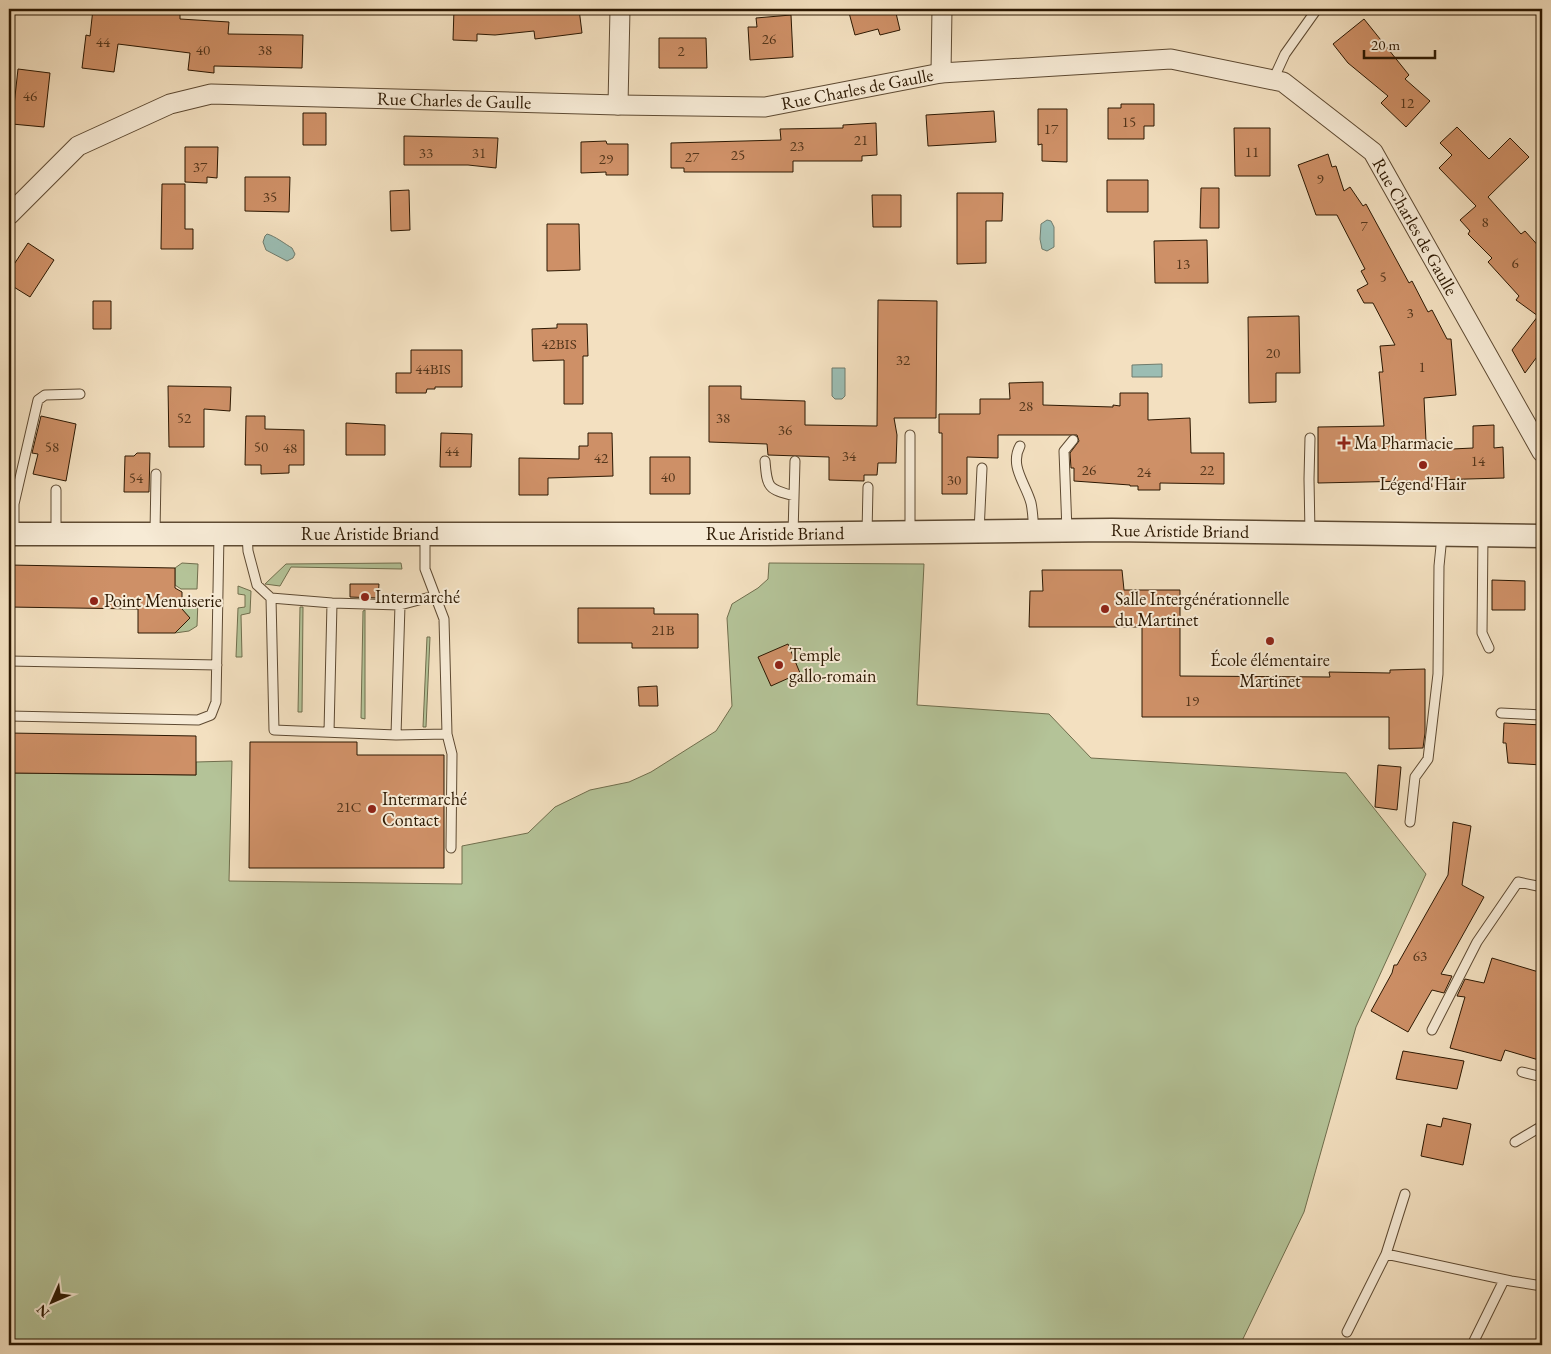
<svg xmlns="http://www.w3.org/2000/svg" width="1551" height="1354" font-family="'EB Garamond',serif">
  <rect width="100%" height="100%" fill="#f3e0c0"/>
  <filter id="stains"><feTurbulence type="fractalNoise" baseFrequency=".004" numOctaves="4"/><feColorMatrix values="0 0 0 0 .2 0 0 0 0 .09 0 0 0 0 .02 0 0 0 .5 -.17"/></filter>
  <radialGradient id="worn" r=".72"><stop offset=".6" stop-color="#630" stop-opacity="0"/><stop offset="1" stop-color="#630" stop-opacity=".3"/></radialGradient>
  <!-- green -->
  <path fill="#b4c398" stroke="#706e4d" d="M182 563 198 564 197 589H181L175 585V568Z
    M401 563 402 569 291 567 280 586 265 584 286 564Z
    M769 563 924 564 917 705 1049 714 1091 758 1346 773 1426 874 1356 1027 1304 1212 1240 1345H9V773L196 775V762L232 761 229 881 462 884V846L528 833 555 807 590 790 629 782 651 772 716 731 732 706 727 618 732 604 758 588 768 579Z
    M238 586 251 591 250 613 241 615 242 657H236L238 608 245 607V595L238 594Z
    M182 598 198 600 197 626 189 631 175 633 190 618 175 603Z
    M300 607H303L302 712H298Z
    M365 610V719L361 718 363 611Z
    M427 637H430L426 727H423Z"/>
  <!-- water -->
  <path fill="#9bbdb3" stroke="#6f7b6c" d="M1047 220 1051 221 1054 227V247L1047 251 1042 249 1040 239 1041 224Z
    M267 234C275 236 285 244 292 248L295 254 293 258 287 261 266 250 263 242 265 236Z
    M1162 364V377H1132V365Z
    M832 368H845V396L842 399H835L832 396Z"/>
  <!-- building -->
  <path fill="#ce9067" stroke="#2c1802" d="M93 9H112L153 13V9H172V11L180 12V19L229 22 228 34 303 35 302 68 214 66V73L188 70 190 53 118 44 114 72 82 68 86 35 90 36Z
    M454 9H579L582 33 535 39 534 31 495 35 477 34V41L453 40Z
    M848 9H895L900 30 880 35 878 29 855 35Z
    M791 15 793 57 750 60 748 27H757L756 18Z
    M1364 19 1409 75 1405 79 1430 101 1406 127 1381 103 1388 96 1348 63 1333 44Z
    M659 38H706L707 68H659Z
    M18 69 50 73 44 127 12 124Z
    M1121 104H1154V126H1144V139H1108V108H1121Z
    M1038 109H1067V162L1042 161V144L1038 145Z
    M994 111 996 142 928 146 926 115Z
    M303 113H326V145H303Z
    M876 123 877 155 862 156V161H793V172H684V168H671V143L781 140 780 129 843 128V125Z
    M1457 127 1489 159 1510 138 1529 157 1488 197 1521 234 1525 231 1542 250V350L1525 373 1512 350 1538 316 1516 300 1519 296 1488 262 1492 258 1468 234 1470 231 1460 220 1476 206 1439 168 1452 155 1440 143Z
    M1234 128H1270V176H1235Z
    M404 136 498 138 496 168 468 165H404Z
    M606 141 607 144H628V175H606V172L581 173V142Z
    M185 147H218L217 178 207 177V183L185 182Z
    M1328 154 1332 167 1336 166 1344 191 1350 187 1363 206 1366 204 1409 283 1412 281 1428 312 1432 310 1447 339H1451L1456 395 1424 398 1426 441H1430L1431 450 1473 448V426L1494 425V448L1503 447 1504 478 1431 480 1432 487 1411 488 1410 481 1318 483V427L1384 426 1379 372H1383L1380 346 1395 345 1373 303H1364L1357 290 1368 284 1361 271 1365 269 1337 215H1316L1298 165Z
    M245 177H290L289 212 245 211Z
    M1107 180H1148V212H1107Z
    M162 184H185V229H193V249H161Z
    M1201 188H1219V228H1200Z
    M409 190 410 230 391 231 390 191Z
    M957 193H1003L1002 221H986V263L957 264Z
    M872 195H901V227H873Z
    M547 224H579L580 270 547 271Z
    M1207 240 1208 283H1155L1154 241Z
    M28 243 54 260 30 297 9 284V272Z
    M878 300 937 301 936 418H894L897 435 896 463H878L877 475H864V481L829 480V457L768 455 767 444 709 442V386H741V399L805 401V425L877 426Z
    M93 301H111V329H93Z
    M1299 316 1300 373H1276V402L1249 403 1248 317Z
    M557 324H587L588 356H583V404H564V360L533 361 532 329 557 328Z
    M411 350H462V387H435V389H427L426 393H396V373H411Z
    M1043 382V405L1113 407V405L1120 406V393H1148V420L1190 418 1191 453H1224V484L1160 483V490H1138V486H1130V485L1074 481V468H1071L1070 453 1079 441 1077 435H998V458L967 457V494H942V433H939V414H980V399H1010L1009 383Z
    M168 386 231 387 230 411 204 409V447H169Z
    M41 416 76 424 66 481 33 474 38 454 32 453Z
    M246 416H265V429L304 430V465H289V473L261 474V465H245Z
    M346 423 385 425V455H346Z
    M441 433 472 434 471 467H440Z
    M588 433H612L613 476 548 478V495H519V458L579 459V446H588Z
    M137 453H150L149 492H124L125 456H134Z
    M650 457H690V494H650Z
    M9 565 175 568V588L182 592V609L190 618 175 633H138V609L9 607Z
    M1042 570H1122L1124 590H1180V676L1330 677 1329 672 1390 673V670L1425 669V733L1423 748 1389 749V717H1142V627H1029L1030 591H1043Z
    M1492 580 1525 581V610H1492Z
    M350 584H379L378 598 350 597Z
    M578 608H654V614H698V648H632V643H578Z
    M788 644 800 673 771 686 758 657Z
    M657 686 658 706H639L638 687Z
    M1504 723 1542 725V765L1508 763 1506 743H1503Z
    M9 733 196 736V775L9 773Z
    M250 742H357V755H444V868H249Z
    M1378 765 1401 767 1397 810 1375 807Z
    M1453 822 1471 826 1462 885 1484 897 1441 974 1452 976 1444 993 1432 990 1408 1032 1371 1011 1392 973 1394 965H1397L1448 875Z
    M1492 958 1542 973V1061L1505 1050 1501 1061 1450 1048 1465 997 1457 996 1465 979 1484 983Z
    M1403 1051 1464 1061 1457 1089 1396 1079Z
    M1443 1118 1471 1124 1463 1165 1421 1156 1427 1124 1441 1127Z"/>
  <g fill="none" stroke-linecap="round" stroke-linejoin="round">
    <defs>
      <path id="service" d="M1273 80 1285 54 1317 9
        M1020 446C1009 466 1026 484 1031 503 1033 512 1033 522 1034 531
        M765 461C767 488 768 489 794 496
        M56 490V533
        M1067 531 1064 451 1073 440
        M979 532 982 468
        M14 533V504L38 400 45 395 80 394
        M155 533 156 474
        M867 533 868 487
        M910 533V435
        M1310 533 1309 479 1310 438
        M247 534 248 551 257 585 271 598 274 730 396 735 447 734 444 619 425 569V534
        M793 534 795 461
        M1483 535 1482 633 1489 648
        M271 598 332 603 400 605 434 596
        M9 661 217 665
        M1501 713 1542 715
        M9 716 198 720 211 715 216 702 219 534
        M329 732 332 603
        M447 734 452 754 451 848
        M396 735 400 605
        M1410 822 1415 777 1428 759 1438 674 1439 566 1442 536
        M1432 1030 1477 942 1518 882 1542 887
        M1522 1072 1542 1077
        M1515 1142 1542 1126
        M1386 1254 1405 1194
        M1347 1332 1386 1254 1511 1281 1542 1286
        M1472 1345 1504 1280"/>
      <g id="minor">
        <path d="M941 73 942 9"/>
        <path d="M618 105 620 9"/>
        <path id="s1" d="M9 215 78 146 170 104 211 94 618 105 765 107 941 73 1171 59 1283 82 1373 152 1542 452"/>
      </g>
      <g id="tertiary">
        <path id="s2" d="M9 534H767L1112 530 1542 536"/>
      </g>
    </defs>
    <!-- service casing -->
    <use href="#service" stroke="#5e4a32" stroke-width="11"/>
    <!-- minor casing -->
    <use href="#minor" stroke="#5e4a32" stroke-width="21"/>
    <!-- tertiary casing -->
    <use href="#tertiary" stroke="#5e4a32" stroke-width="25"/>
    <!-- service -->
    <use href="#service" stroke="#f7ebd6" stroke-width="9"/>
    <!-- minor -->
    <use href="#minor" stroke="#f7ebd6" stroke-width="19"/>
    <!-- tertiary -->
    <use href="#tertiary" stroke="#f7ebd6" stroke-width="22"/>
  </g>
  <!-- markers -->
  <g fill="#8f2418" stroke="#f7ebd6" stroke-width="2">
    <path d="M1341.5 435.5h5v5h5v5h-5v5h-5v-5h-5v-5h5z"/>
    <circle cx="1423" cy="465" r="5"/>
    <circle cx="365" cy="597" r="5"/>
    <circle cx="94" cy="601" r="5"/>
    <circle cx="1105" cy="609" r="5"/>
    <circle cx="1270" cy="641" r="5"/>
    <circle cx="779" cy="665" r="5"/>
    <circle cx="372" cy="809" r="5"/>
  </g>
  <g text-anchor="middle" stroke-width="4" stroke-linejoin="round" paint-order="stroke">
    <!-- number labels -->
    <g font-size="15" fill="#54361b">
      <text x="769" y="44">26</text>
      <text x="103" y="47">44</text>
      <text x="203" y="55">40</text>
      <text x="265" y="55">38</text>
      <text x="681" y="56">2</text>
      <text x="30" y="101">46</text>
      <text x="1407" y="108">12</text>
      <text x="1129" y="127">15</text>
      <text x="1051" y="134">17</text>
      <text x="861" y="145">21</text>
      <text x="797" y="151">23</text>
      <text x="1252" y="157">11</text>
      <text x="426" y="158">33</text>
      <text x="479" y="158">31</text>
      <text x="738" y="160">25</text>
      <text x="692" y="162">27</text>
      <text x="606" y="164">29</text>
      <text x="200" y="172">37</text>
      <text x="1320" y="184">9</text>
      <text x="270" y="202">35</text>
      <text x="1485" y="227">8</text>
      <text x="1364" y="231">7</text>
      <text x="1515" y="268">6</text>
      <text x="1183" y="269">13</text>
      <text x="1383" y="282">5</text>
      <text x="1410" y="318">3</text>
      <text x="559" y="349">42BIS</text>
      <text x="1273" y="358">20</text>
      <text x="903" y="365">32</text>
      <text x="1422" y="372">1</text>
      <text x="433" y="374">44BIS</text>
      <text x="1026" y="411">28</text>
      <text x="184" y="423">52</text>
      <text x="723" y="423">38</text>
      <text x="785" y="435">36</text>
      <text x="52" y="452">58</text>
      <text x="261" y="452">50</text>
      <text x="290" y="453">48</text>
      <text x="452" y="456">44</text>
      <text x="849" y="461">34</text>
      <text x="601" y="463">42</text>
      <text x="1478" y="466">14</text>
      <text x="1089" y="475">26</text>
      <text x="1207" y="475">22</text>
      <text x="1144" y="477">24</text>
      <text x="668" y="482">40</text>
      <text x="136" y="483">54</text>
      <text x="954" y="485">30</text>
      <text x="663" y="635">21B</text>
      <text x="1192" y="706">19</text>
      <text x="349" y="812">21C</text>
      <text x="1420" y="961">63</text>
    </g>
    <!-- street labels -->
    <g font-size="18" fill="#2c1802" stroke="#f7ebd6">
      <text dy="6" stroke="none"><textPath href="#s1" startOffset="889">Rue Charles de Gaulle</textPath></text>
      <text dy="6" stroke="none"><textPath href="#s1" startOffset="484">Rue Charles de Gaulle</textPath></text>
      <text dy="6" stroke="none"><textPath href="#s1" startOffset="1519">Rue Charles de Gaulle</textPath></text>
      <text dy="6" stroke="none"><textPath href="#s2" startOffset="1171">Rue Aristide Briand</textPath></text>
      <text dy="6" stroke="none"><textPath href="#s2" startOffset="361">Rue Aristide Briand</textPath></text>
      <text dy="6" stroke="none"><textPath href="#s2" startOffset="766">Rue Aristide Briand</textPath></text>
    </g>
    <!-- poi labels -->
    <g font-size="18" fill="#2c1802" stroke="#f7ebd6" text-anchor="start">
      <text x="1354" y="449">Ma Pharmacie</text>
      <text x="1423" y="490" text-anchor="middle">Légend'Hair</text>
      <text x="375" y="603">Intermarché</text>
      <text x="1115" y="605">Salle Intergénérationnelle<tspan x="1115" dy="21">du Martinet</tspan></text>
      <text x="104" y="607">Point Menuiserie</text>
      <text x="789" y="661">Temple<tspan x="789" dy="21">gallo-romain</tspan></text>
      <text x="1270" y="666" text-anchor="middle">École élémentaire<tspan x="1270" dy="21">Martinet</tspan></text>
      <text x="382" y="805">Intermarché<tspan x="382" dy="21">Contact</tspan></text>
    </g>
  </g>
  <!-- margin -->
  <rect width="1551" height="1354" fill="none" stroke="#f3e0c0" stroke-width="30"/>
  <rect x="10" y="10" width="1531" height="1334" fill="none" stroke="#2c1802" stroke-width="2.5"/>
  <rect x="15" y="15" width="1521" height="1324" fill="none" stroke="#2c1802"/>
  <!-- north arrow -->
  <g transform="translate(52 1302) rotate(225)" stroke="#f7ebd6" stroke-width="4" paint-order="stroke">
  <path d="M0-4L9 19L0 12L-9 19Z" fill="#2c1802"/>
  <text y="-8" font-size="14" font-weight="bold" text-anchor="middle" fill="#2c1802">N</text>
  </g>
  <!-- scale -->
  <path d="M1364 50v8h71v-8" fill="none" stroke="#2c1802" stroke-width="2.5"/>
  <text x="1371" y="50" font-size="15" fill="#2c1802" stroke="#f7ebd6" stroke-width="4" paint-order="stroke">20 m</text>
  <rect width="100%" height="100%" filter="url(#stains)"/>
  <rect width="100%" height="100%" fill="url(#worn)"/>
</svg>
